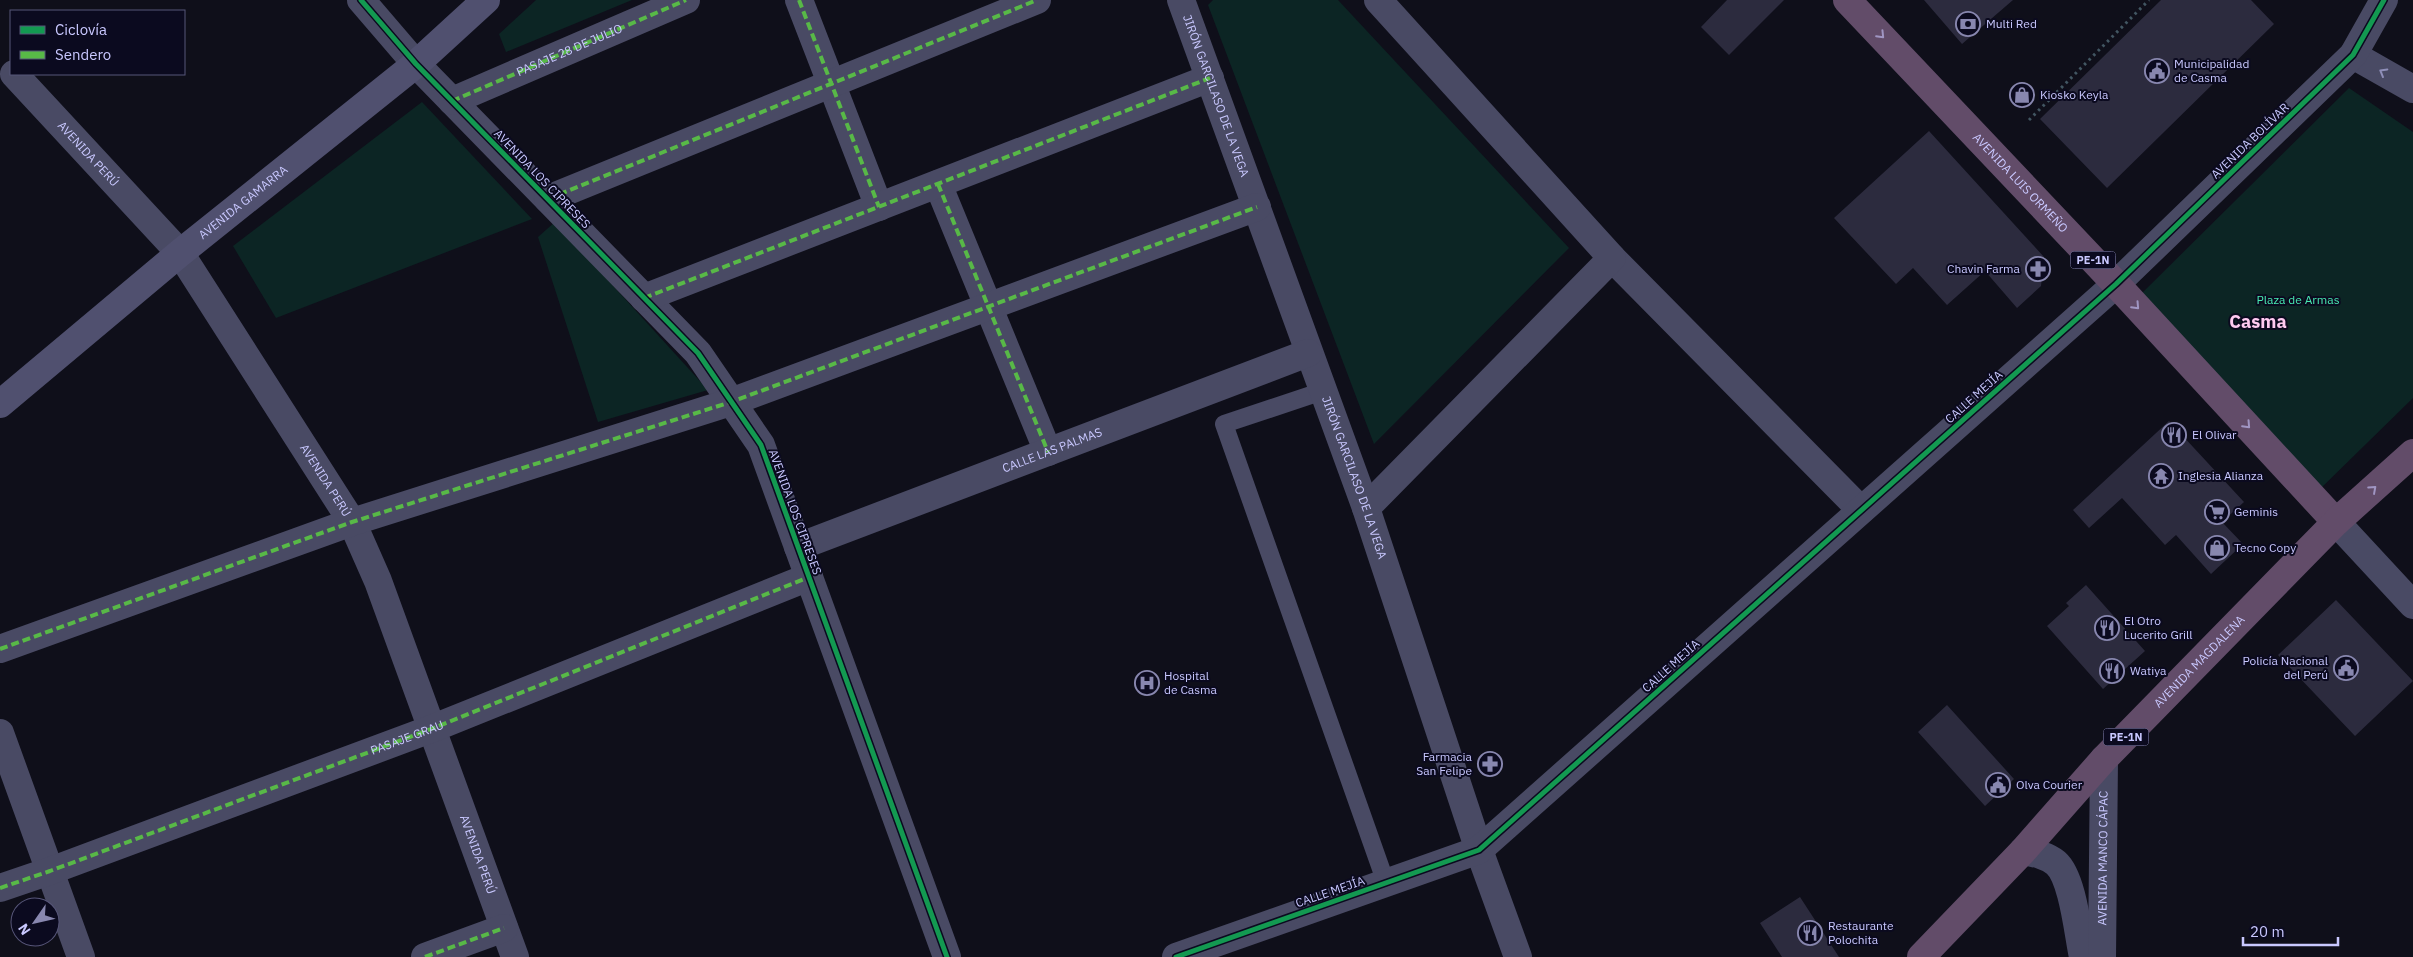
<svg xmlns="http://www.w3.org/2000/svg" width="2413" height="957" font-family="'IBM Plex Sans',sans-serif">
  <rect width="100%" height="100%" fill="#0f0f1a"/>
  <!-- green -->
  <path fill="#0c2524" d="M536 0H632L506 52 499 34Z
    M1213 0H1338L1569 248 1374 444 1208 5Z
    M2349 88 2413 132V398L2319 490 2136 299Z
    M422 102 532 219 276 318 233 246Z
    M555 222 708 390 598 422 538 237Z"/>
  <!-- building -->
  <path fill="#2c2b3e" d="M1727 0H1784L1729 55 1701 27Z
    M1924 0H2013L1962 44Z
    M2161 0H2251L2274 24 2107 188 2040 119Z
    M1929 131 2044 257 2041 286 2017 308 1985 271 1947 305 1913 268 1896 284 1834 218Z
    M2169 421 2244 502 2222 522 2243 544 2211 574 2176 535 2165 545 2122 498 2089 528 2073 510Z
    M2086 585 2145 651 2103 689 2047 626 2069 606 2066 603Z
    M2336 600 2413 681 2355 736 2278 655Z
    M1947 705 2014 779 1985 806 1918 732Z
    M1800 897 1839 957H1782L1760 923Z"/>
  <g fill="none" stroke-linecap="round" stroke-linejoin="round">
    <!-- path -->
    <path stroke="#425662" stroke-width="3" stroke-dasharray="2.5 4" stroke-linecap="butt" d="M2029 120 2149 0"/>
    <!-- lane -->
    <path stroke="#494a64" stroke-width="18" d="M1323 391 1224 424 1386 883"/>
    <!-- street -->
    <g stroke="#494a64" stroke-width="28">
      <path d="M361 0 416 64 698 353 761 445 947 957"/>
      <path d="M799 0 879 207"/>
      <path id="s1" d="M1181 0 1366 508 1479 850 1518 957"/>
      <path d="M2353 55 2413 89"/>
      <path id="s2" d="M14 74 180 253 352 522 378 581 515 957"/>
      <path id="s3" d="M452 101 686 0"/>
      <path d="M938 184 1048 452"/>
      <path d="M548 199 1037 0"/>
      <path d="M1612 258 1861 510"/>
      <path d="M644 298 1210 78"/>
      <path d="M1366 508 1612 258 1378 0"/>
      <path d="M2336 522 2413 605"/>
      <path id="s4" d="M798 547 1308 353"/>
      <path d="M0 649 352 522 731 402 1257 207"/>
      <path d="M0 733 81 957"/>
      <path d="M2023 851C2034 853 2046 855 2056 863 2073 878 2078 934 2083 957"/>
      <path d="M0 888 50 871 431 729 809 577"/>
      <path d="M425 957 504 928"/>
      <path d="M1176 957 1479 850 2116 284 2353 55 2384 0"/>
      <path id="s5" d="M2102 957 2104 759"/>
    </g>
    <!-- secondary -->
    <path stroke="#50506f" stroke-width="28" id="s6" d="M0 404 180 253 416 64 486 0"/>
    <!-- highway -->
    <g stroke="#624c69" stroke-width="28">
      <path id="s7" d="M1847 0 2116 284 2336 522"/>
      <path id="s8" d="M1921 957 2023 851 2104 759 2336 522 2413 453"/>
    </g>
    <!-- quiet -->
    <g stroke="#58b947" stroke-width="4" stroke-dasharray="8 4" stroke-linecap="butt">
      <path d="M799 0 879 207"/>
      <path d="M452 101 686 0"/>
      <path d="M938 184 1048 452"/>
      <path d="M548 199 1037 0"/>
      <path d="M644 298 1210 78"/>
      <path d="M0 649 352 522 731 402 1257 207"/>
      <path id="s9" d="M0 888 50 871 431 729 809 577"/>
      <path d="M425 957 504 928"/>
    </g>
    <defs>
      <path id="cycleway" d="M361 0 416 64 698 353 761 445 947 957
        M1176 957 1479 850 2116 284 2353 55 2384 0"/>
    </defs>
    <!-- cycleway casing -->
    <use href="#cycleway" stroke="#0b0a1f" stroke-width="8"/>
    <!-- cycleway -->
    <use href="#cycleway" stroke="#139951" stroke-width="5"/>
  </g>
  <!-- one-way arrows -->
  <defs><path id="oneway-chevron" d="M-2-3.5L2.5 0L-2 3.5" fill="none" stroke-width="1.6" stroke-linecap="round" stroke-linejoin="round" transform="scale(1.25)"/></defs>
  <g stroke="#a096c3">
    <use href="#oneway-chevron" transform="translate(1881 35) rotate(46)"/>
    <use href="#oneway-chevron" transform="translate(2136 306) rotate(47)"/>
    <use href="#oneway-chevron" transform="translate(2247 425) rotate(47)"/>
    <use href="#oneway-chevron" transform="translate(2373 489) rotate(-42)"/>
  </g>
  <use stroke="#8f8fb9" href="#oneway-chevron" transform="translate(2383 72) rotate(-150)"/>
  <!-- icons -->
  <defs>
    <symbol id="bank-ring" viewBox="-11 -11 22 22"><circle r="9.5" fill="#0b0a1f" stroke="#8887af" stroke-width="1.5"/><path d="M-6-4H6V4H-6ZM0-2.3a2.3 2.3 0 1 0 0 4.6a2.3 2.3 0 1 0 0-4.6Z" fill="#8887af"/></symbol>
    <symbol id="civic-ring" viewBox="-11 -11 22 22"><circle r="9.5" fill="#0b0a1f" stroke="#8887af" stroke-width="1.5"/><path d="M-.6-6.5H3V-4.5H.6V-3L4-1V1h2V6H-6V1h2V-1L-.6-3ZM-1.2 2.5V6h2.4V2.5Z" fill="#8887af"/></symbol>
    <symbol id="shop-ring" viewBox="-11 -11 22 22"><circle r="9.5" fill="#0b0a1f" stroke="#8887af" stroke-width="1.5"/><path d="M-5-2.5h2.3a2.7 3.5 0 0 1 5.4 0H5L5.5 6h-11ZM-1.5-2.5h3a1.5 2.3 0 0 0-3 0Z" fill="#8887af"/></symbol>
    <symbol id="pharmacy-ring" viewBox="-11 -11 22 22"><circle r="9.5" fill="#0b0a1f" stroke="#8887af" stroke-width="1.5"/><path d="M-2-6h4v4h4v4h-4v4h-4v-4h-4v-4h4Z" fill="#8887af"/></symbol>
    <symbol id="restaurant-ring" viewBox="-11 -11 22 22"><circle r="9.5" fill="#0b0a1f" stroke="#8887af" stroke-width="1.5"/><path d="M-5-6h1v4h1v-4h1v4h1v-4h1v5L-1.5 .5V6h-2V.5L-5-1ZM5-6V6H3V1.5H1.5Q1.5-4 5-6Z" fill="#8887af"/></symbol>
    <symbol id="temple-ring" viewBox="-11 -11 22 22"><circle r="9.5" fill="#0b0a1f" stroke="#8887af" stroke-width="1.5"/><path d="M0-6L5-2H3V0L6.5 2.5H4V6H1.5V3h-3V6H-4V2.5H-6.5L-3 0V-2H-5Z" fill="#8887af"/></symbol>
    <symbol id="supermarket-ring" viewBox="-11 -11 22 22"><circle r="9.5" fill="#0b0a1f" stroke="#8887af" stroke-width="1.5"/><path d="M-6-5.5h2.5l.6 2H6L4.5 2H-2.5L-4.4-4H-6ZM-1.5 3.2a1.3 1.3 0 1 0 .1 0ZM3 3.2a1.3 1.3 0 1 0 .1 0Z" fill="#8887af"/></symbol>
    <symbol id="hospital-ring" viewBox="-11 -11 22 22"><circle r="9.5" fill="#0b0a1f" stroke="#8887af" stroke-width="1.5"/><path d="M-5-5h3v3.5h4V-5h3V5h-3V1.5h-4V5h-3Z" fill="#8887af"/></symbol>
  </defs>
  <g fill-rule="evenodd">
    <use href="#bank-ring" x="1954" y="10" width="28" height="28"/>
    <use href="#civic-ring" x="2143" y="57" width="28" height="28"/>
    <use href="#shop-ring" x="2008" y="81" width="28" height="28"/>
    <use href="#pharmacy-ring" x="2024" y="255" width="28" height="28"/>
    <use href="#restaurant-ring" x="2160" y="421" width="28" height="28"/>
    <use href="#temple-ring" x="2147" y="462" width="28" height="28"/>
    <use href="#supermarket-ring" x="2203" y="498" width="28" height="28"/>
    <use href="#shop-ring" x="2203" y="534" width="28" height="28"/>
    <use href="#restaurant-ring" x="2093" y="614" width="28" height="28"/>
    <use href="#civic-ring" x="2332" y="654" width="28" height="28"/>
    <use href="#restaurant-ring" x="2098" y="657" width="28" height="28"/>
    <use href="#hospital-ring" x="1133" y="669" width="28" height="28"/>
    <use href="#pharmacy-ring" x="1476" y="750" width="28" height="28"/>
    <use href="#civic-ring" x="1984" y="771" width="28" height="28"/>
    <use href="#restaurant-ring" x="1796" y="919" width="28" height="28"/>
  </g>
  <g text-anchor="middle" stroke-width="4" stroke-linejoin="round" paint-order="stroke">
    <!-- shield labels -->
    <g fill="#0b0a1f" stroke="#908fbc" stroke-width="1">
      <rect x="2070.5" y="251.5" width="45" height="17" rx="4"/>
      <rect x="2103.5" y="728.5" width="45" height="17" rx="4"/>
    </g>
    <g font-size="11" font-weight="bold" fill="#c9c8ff">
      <text x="2093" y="264">PE-1N</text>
      <text x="2126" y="741">PE-1N</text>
    </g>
    <!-- poi labels -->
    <g font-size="12" fill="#c9c8ff" stroke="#0b0a1f" text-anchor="start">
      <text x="1986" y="28">Multi Red</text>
      <text x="2174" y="68">Municipalidad<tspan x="2174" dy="14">de Casma</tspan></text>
      <text x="2040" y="99">Kiosko Keyla</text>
      <text x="2020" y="273" text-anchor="end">Chavin Farma</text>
      <text x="2192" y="439">El Olivar</text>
      <text x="2178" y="480">Inglesia Alianza</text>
      <text x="2234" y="516">Geminis</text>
      <text x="2234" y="552">Tecno Copy</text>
      <text x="2124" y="625">El Otro<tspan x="2124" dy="14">Lucerito Grill</tspan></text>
      <text x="2328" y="665" text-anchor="end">Policía Nacional<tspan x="2328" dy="14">del Perú</tspan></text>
      <text x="2130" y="675">Watiya</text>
      <text x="1164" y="680">Hospital<tspan x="1164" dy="14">de Casma</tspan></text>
      <text x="1472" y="761" text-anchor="end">Farmacia<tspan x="1472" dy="14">San Felipe</tspan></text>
      <text x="2016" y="789">Olva Courier</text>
      <text x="1828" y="930">Restaurante<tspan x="1828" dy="14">Polochita</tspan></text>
    </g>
    <!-- street labels -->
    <g font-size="12" fill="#c9c8ff" stroke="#0b0a1f">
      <text dy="4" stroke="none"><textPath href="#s3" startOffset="128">PASAJE 28 DE JULIO</textPath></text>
      <text dy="4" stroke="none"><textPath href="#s1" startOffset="102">JIRÓN GARCILASO DE LA VEGA</textPath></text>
      <text transform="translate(2250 141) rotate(-44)" y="4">AVENIDA BOLÍVAR</text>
      <text dy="4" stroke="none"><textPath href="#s2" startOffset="109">AVENIDA PERÚ</textPath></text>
      <text transform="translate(542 179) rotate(46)" y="4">AVENIDA LOS CIPRESES</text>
      <text dy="4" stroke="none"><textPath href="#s7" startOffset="252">AVENIDA LUIS ORMEÑO</textPath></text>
      <text dy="4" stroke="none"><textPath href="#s6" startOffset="316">AVENIDA GAMARRA</textPath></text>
      <text transform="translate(1974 397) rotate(-42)" y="4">CALLE MEJÍA</text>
      <text dy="4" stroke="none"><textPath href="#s4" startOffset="272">CALLE LAS PALMAS</textPath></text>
      <text dy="4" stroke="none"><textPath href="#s1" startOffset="508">JIRÓN GARCILASO DE LA VEGA</textPath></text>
      <text dy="4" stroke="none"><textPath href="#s2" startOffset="514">AVENIDA PERÚ</textPath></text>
      <text transform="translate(795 512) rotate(70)" y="4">AVENIDA LOS CIPRESES</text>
      <text dy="4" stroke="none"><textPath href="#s8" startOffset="406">AVENIDA MAGDALENA</textPath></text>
      <text transform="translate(1671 666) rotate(-42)" y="4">CALLE MEJÍA</text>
      <text dy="4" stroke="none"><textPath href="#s9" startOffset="434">PASAJE GRAU</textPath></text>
      <text dy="4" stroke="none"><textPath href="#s2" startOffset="919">AVENIDA PERÚ</textPath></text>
      <text dy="4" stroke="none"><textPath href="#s5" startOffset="99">AVENIDA MANCO CÁPAC</textPath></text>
      <text transform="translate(1330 892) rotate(-19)" y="4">CALLE MEJÍA</text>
    </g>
    <!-- park labels -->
    <g font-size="12" fill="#48ebb3" stroke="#0b0a1f">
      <text x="2298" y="304">Plaza de Armas</text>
    </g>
    <!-- district labels -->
    <g font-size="18" font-weight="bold" fill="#ffcaf1" stroke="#0b0a1f">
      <text x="2258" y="328">Casma</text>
    </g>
  </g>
  <!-- legend -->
  <rect x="10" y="10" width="175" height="65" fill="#0b0a1f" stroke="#575679"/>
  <rect x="20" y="26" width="25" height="8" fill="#139951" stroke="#575679"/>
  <text x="55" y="35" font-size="15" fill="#c9c8ff">Ciclovía</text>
  <rect x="20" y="51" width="25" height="8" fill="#58b947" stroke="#575679"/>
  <text x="55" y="60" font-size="15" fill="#c9c8ff">Sendero</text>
  <!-- north arrow -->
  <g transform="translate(35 922) rotate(236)"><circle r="24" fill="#0b0a1f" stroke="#575679"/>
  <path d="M0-4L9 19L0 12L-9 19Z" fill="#8887af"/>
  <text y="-8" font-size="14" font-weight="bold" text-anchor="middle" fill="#c9c8ff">N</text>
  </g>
  <!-- scale -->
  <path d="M2243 937v8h95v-8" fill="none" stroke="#c9c8ff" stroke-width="2.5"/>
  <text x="2250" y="937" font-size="15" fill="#c9c8ff" stroke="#0b0a1f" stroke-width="4" paint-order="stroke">20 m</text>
</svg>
